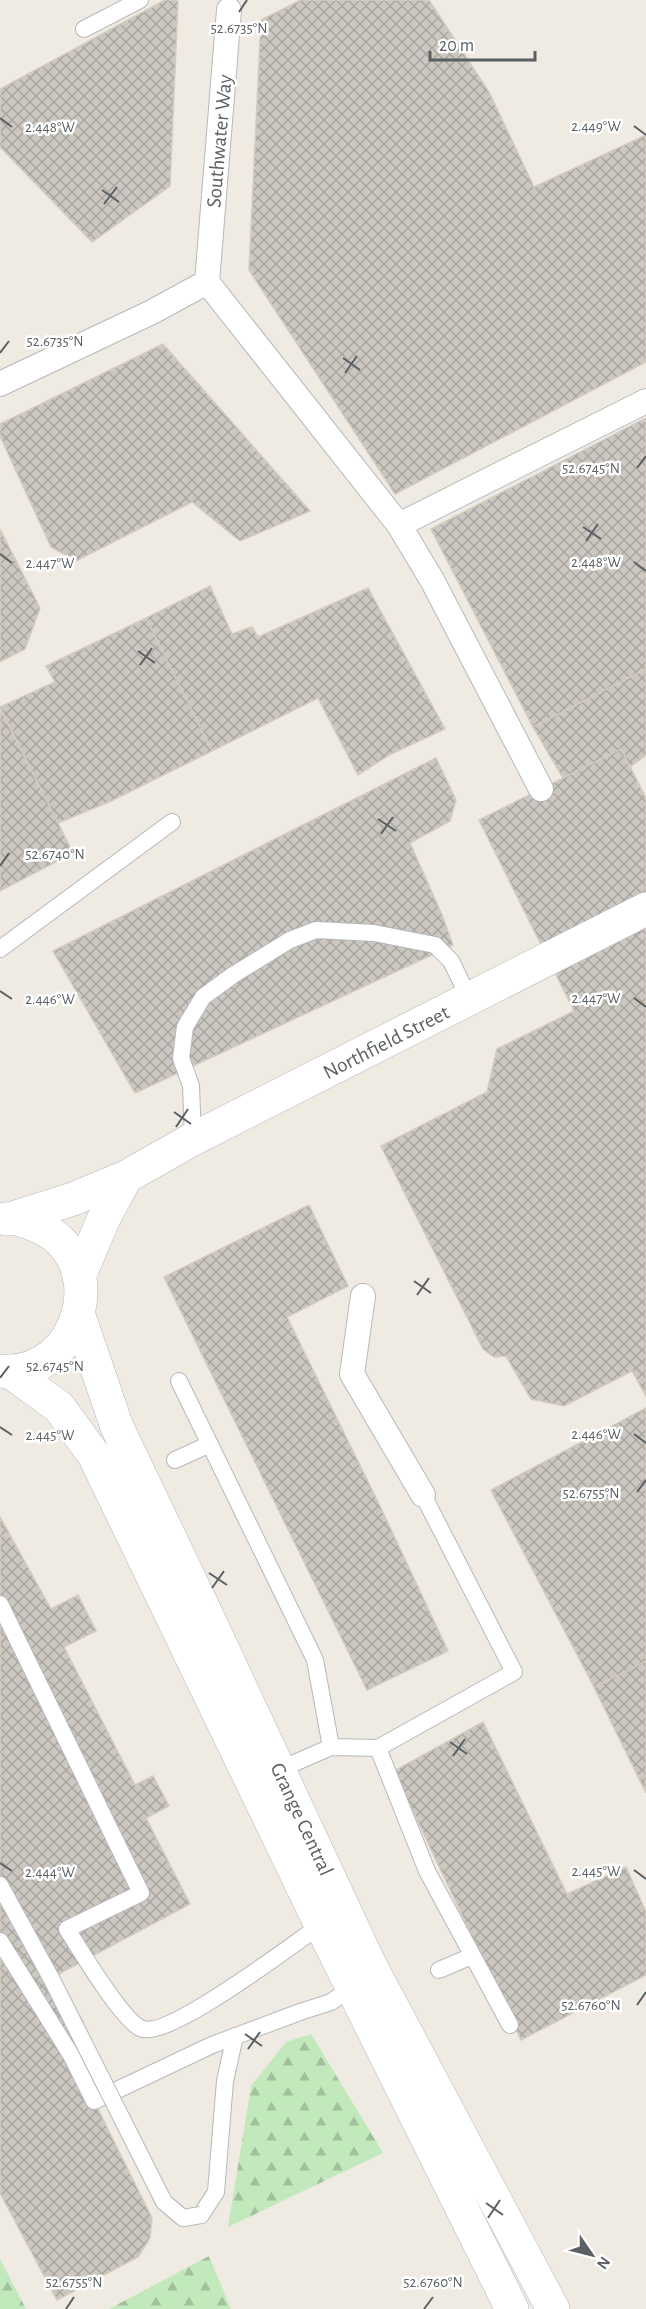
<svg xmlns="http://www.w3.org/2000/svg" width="646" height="2309" font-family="'Alegreya Sans',sans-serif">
  <defs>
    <pattern id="forest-firs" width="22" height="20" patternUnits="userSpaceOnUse" patternTransform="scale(1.5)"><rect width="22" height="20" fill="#c2e9bb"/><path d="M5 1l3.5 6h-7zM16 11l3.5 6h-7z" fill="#a1c09c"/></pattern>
    <pattern id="building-cross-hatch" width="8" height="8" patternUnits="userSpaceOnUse" patternTransform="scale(1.5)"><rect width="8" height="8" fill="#ccc7c0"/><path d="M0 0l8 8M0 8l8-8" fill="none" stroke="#a9a5a0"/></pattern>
  </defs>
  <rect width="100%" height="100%" fill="#efeae2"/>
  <!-- forest -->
  <path fill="url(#forest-firs)" d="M311 2034 383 2153 228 2227 251 2086 286 2042Z
    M209 2256 231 2309H109Z
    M0 2259 26 2309H0Z"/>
  <!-- building -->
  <path fill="url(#building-cross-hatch)" stroke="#d4cbbf" stroke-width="1.5" d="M165 0H178L170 186 92 242 0 147V89Z
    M301 0H429L489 92 534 187 646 135V362L395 494 249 270 261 20Z
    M163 344 310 511 240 541 192 502 76 561 51 547 0 436V424Z
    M646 418V669L533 727 431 529Z
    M0 529 40 608 25 649 0 662Z
    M210 586 232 634 252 627 258 637 368 588 445 729 389 755 358 775 318 698 212 751 146 618Z
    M146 618 212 751 111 801 58 823 0 707 55 682 46 666Z
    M646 669V755L630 767 621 749 563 778 533 727Z
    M0 708 73 853 0 891Z
    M621 749 646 798V1396L632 1371 564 1406 531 1399 506 1356 494 1357 483 1349 381 1146 487 1092 497 1049 574 1011 479 820Z
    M436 758 456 800 450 821 410 843 442 915 453 945 135 1093 53 951Z
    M309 1205 348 1286 287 1317 379 1504 448 1651 367 1690 164 1277Z
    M646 1408V1793L594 1687 491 1490Z
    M0 1517 51 1609 78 1595 96 1631 64 1647 135 1785 153 1776 169 1806 146 1818 190 1904 51 1978 83 2021 71 2055 152 2218 150 2238 138 2257 57 2300 0 2193Z
    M646 1661V1793L594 1687Z
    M483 1722 567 1894 626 1867 646 1912V1975L521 2040 394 1771Z"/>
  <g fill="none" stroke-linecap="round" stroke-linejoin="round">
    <defs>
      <path id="service" d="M84 29 140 0
        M0 949 172 822
        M193 1139 191 1086 181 1058 185 1027 203 997 233 975 290 940 316 930 374 933 435 945 451 961 470 1000
        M179 1381 315 1660 331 1747
        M175 1460 210 1444
        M0 1604 141 1893 67 1929C80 1950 121 2018 140 2028 166 2042 294 1943 321 1925L326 1927
        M378 1748 427 1871 510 2025
        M274 1772 331 1747 378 1748 514 1672 423 1495
        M0 1885 51 1978
        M0 1941 71 2055 94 2101 212 2045 300 2012 331 2002 355 1985
        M439 1970 472 1956
        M201 2215 216 2192 225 2081 235 2036"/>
      <path id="pedestrian" d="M207 282 229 10
        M0 384 152 312 207 282 399 525 432 580 541 789
        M399 525 646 401
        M363 1296 352 1374 423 1495"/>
      <path id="tertiary" d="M13 1218 73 1199 126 1177 193 1139 646 909
        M79 1277 103 1220 126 1177
        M79 1316 117 1427 203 1607 370 1965 553 2309
        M0 1371C82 1378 114 1258 37 1226 27 1222 17 1217 6 1219
        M9 1371 59 1407 94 1455 321 1925 512 2309"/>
    </defs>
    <!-- service casing -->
    <use href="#service" stroke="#b5b9be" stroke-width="18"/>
    <!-- pedestrian casing -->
    <use href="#pedestrian" stroke="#b5b9be" stroke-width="26"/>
    <!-- tertiary casing -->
    <use href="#tertiary" stroke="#b5b9be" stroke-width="34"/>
    <!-- service -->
    <use href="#service" stroke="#fff" stroke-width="16"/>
    <!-- pedestrian -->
    <use href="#pedestrian" stroke="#fff" stroke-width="24"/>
    <!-- tertiary -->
    <use href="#tertiary" stroke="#fff" stroke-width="33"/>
    <defs>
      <path id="service-bridge" d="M51 1978 164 2202 183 2218 201 2215"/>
    </defs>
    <!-- service-bridge casing -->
    <use href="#service-bridge" stroke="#b5b9be" stroke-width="18" stroke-linecap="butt"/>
    <!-- service-bridge -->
    <use href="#service-bridge" stroke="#fff" stroke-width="16"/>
  </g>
  <!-- ticks -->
  <path fill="none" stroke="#5a6064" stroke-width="2" d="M239 12 247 0M0 118 12 127M634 126 646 135M102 190 119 202M104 204 117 187M0 353 9 341M343 358 360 370M345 373 357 356M637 468 646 456M583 527 601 539M586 541 598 524M0 554 12 563M634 562 646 571M138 651 155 663M140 665 152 648M378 819 396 831M381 834 393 817M0 866 9 853M0 991 12 999M634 998 646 1007M174 1112 191 1124M176 1127 188 1109M414 1281 431 1293M417 1295 429 1278M0 1378 9 1366M0 1427 12 1435M634 1434 646 1443M637 1492 646 1480M209 1573 227 1585M212 1588 224 1571M450 1742 467 1754M453 1756 465 1739M0 1863 12 1871M634 1870 646 1879M637 2005 646 1992M245 2034 262 2046M248 2049 260 2032M486 2203 503 2215M488 2218 500 2200M66 2309 74 2297M424 2309 433 2297"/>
  <g text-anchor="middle" stroke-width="5" stroke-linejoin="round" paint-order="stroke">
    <!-- street labels -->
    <g font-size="21" fill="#5a6064" stroke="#fff">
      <text transform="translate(219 141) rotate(-85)" y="7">Southwater Way</text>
      <text transform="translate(386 1042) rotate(-27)" y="7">Northfield Street</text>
      <text transform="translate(302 1819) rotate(65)" y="7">Grange Central</text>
    </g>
  </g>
  <g font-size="15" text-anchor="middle" fill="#5a6064" stroke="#fff" stroke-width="5" stroke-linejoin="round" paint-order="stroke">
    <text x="239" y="33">52.6735°N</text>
    <text x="596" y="131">2.449°W</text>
    <text x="50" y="132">2.448°W</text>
    <text x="55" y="346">52.6735°N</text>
    <text x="591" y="473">52.6745°N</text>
    <text x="596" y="567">2.448°W</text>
    <text x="50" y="568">2.447°W</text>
    <text x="55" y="859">52.6740°N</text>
    <text x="596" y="1003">2.447°W</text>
    <text x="50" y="1004">2.446°W</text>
    <text x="55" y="1371">52.6745°N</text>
    <text x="596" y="1439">2.446°W</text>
    <text x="50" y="1440">2.445°W</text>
    <text x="591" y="1498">52.6755°N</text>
    <text x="596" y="1876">2.445°W</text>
    <text x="50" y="1877">2.444°W</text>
    <text x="591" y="2010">52.6760°N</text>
    <text x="74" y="2287">52.6755°N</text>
    <text x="433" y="2287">52.6760°N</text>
  </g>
  <!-- north arrow -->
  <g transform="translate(592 2255) rotate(125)" stroke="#ffffff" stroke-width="4.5" paint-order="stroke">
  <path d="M0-4.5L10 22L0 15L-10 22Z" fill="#5a6064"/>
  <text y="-9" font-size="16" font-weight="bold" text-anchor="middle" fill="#5a6064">N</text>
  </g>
  <!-- scale -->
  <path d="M430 51v9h105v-9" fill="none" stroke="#5a6064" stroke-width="3"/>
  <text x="439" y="51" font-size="18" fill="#5a6064" stroke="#ffffff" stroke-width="4.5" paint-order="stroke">20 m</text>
</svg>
